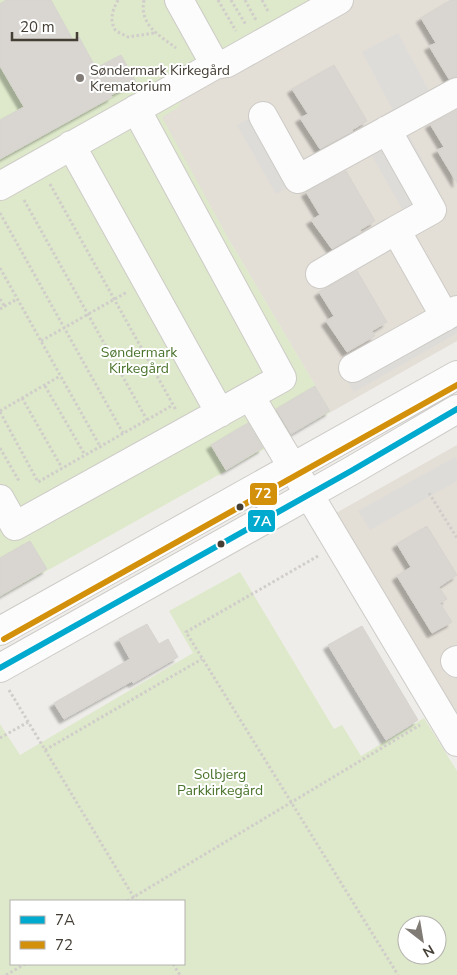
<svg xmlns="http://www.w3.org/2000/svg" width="457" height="975" font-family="'Nunito Sans',sans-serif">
  <defs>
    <filter id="shadow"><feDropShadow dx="-4.5" dy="4.5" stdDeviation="1" flood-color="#0004"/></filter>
  </defs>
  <rect width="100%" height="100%" fill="#efede9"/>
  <!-- residential -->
  <path fill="#e3ded6" d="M355 0H457V341L331 412 228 238 161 117 178 107 182 98Z
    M457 445V714L336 513Z"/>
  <!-- green -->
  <path fill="#dde9ca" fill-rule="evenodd" d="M0 0H355L182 98 179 107 162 117 228 238 331 412 0 597Z
    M240 572 334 729 342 725 361 756 424 718 457 771V975H0V724L20 755 193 653 169 611ZM11 901H184V964H11ZM407 925H437V955H407Z"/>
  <!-- parking -->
  <path fill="#dedcd9" d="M398 33 430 93 394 112 362 52Z
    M269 107 309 176 276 194 237 125Z
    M408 134 440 192 404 212 371 154Z
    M457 298V333L354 392 339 366Z
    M455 457 457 462V481L370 530 358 511Z"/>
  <!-- building -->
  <path fill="#d9d6d1" stroke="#d7d4cf" filter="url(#shadow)" d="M6 0H51L73 40 79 37 96 68 121 55 136 82 111 95 112 97 0 159V120L24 107 0 66V4Z
    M451 0H457V76L449 79 429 46 436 43 421 18Z
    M334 65 367 121 352 130 353 131 320 149 300 118 308 114 292 89Z
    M457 110V183L437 150 444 147 430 124Z
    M346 171 375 221 360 230 361 232 332 249 311 220 320 215 306 192Z
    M357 271 387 322 372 331 375 336 347 352 326 321 334 316 319 292Z
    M315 386 330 411 291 434 276 409Z
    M248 423 263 448 226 470 211 445Z
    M427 526 457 575 439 587 447 599 440 603 452 622 432 633 397 576 411 567 397 544Z
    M30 541 47 569 0 596V558Z
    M147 624 159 644 168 639 178 657 133 683 132 681 64 719 54 703 130 659 119 639Z
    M362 626 418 720 386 740 328 645Z"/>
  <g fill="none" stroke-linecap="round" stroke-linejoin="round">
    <defs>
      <path id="minor" d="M215 65 227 63 339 0
        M263 116 298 179 457 92
        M387 130 432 210 396 230 445 317
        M71 145 220 413
        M0 186 215 65 179 0
        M320 274 396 230
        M353 368 457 310
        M250 396 457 742
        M0 499 15 526 282 378 136 109
        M0 631 457 375
        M457 660 455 661 457 663
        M0 668 351 471 457 409"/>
    </defs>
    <!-- minor casing -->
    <use href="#minor" stroke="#cdcbc7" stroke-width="30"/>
    <!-- path -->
    <path stroke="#d0cdca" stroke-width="3" stroke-dasharray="2.5 2.5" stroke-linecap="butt" d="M118 0C112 11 109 21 116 31L128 37 154 33
      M144 0C139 25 159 35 176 48
      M218 0 236 31
      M231 0 246 25
      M245 0 256 20
      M262 0 269 13
      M50 184 176 410
      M24 200 147 420
      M0 213 123 433
      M0 268 101 448
      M0 299 5 307
      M0 309 17 299
      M41 341 127 292
      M45 386 85 455
      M22 398 62 468
      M0 411 60 376
      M0 412 38 482 173 405
      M0 448 19 481
      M429 493 457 538
      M318 556 186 632 398 975
      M9 690 136 901
      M0 738 28 722
      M45 750 202 659
      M127 901 420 725
      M173 964 180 975
      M6 975 25 964"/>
    <!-- minor -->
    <use href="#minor" stroke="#fdfcfc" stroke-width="28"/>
    <defs>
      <path id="bus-1" d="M0 668 351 471 457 409"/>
      <path id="bus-2" d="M4 639 457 385"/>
    </defs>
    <!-- bus-1 casing -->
    <use href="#bus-1" stroke="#fff" stroke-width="10"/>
    <!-- bus-2 casing -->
    <use href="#bus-2" stroke="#fff" stroke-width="10"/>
    <!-- bus-1 -->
    <use href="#bus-1" stroke="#00a9ce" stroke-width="6"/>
    <!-- bus-2 -->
    <use href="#bus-2" stroke="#d3910b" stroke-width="6"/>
  </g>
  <!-- markers -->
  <circle fill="#807b74" stroke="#fff" stroke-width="2" cx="80" cy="78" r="5"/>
  <g fill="#443e35" stroke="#fff" stroke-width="2">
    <circle cx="240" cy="507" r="4.5"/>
    <circle cx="221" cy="544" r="4.5"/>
  </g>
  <g text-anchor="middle" stroke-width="4" stroke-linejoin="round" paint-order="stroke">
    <!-- poi labels -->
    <g font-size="14" fill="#443e35" stroke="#fff" text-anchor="start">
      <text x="90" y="75">Søndermark Kirkegård<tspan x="90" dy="16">Krematorium</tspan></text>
    </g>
    <!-- park labels -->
    <g font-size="14" fill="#4a732c" stroke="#fff">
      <text x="139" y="357">Søndermark<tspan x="139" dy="16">Kirkegård</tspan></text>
      <text x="220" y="779">Solbjerg<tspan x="220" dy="16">Parkkirkegård</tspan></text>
    </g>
  </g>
  <g stroke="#fff" stroke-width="2">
    <rect x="249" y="482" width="29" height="24" rx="5" fill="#d3910b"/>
    <rect x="247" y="509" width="29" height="24" rx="5" fill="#00a9ce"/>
  </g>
  <g font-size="14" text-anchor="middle" font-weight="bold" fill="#fff">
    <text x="263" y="498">72</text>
    <text x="262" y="526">7A</text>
  </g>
  <!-- legend -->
  <rect x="10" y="900" width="175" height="65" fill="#ffffff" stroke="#b4b2ae"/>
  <rect x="20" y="916" width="25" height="8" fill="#00a9ce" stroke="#b4b2ae"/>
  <text x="55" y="925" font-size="15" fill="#443e35">7A</text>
  <rect x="20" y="941" width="25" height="8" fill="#d3910b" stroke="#b4b2ae"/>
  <text x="55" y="950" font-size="15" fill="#443e35">72</text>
  <!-- north arrow -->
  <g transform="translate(422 940) rotate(149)"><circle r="24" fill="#ffffff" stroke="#b4b2ae"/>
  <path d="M0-4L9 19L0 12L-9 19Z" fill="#807b74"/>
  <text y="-8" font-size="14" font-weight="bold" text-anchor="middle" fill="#443e35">N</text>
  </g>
  <!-- scale -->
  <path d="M12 32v8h65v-8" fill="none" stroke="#443e35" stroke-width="2.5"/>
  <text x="20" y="32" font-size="15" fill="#443e35" stroke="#ffffff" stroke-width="4" paint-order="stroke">20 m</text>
</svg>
